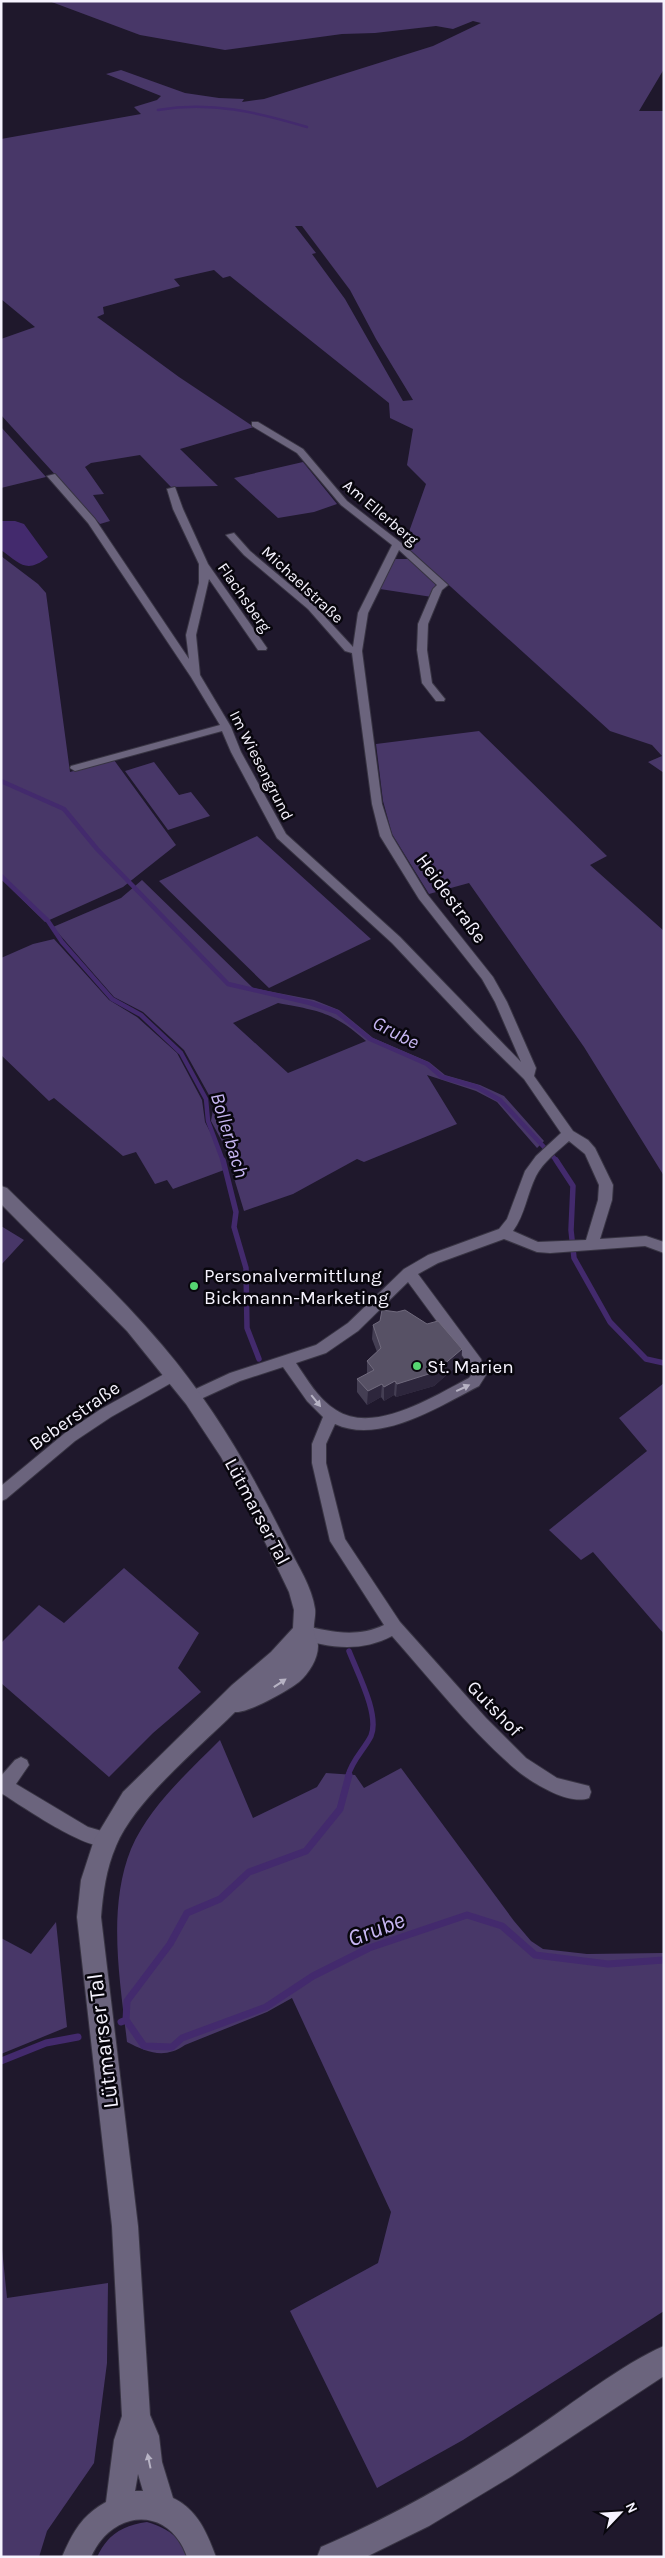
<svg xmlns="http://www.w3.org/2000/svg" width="665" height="2558" font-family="Karla,sans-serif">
  <rect width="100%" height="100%" fill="#1f182c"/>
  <!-- green -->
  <path fill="#483768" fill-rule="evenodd" d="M49 1H664V69L639 111H664V773L648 762 662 756 652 745 610 731 408 548 405 543 426 484 407 465 413 429 390 418 389 403 230 276 223 278 214 270 174 279 180 286 103 307 104 314 97 317 179 377 254 427 180 449 218 486 171 487 140 455 91 463 85 467 104 494 93 495 110 521 100 524 1 415V339L35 327 1 299V139L141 114 134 107 157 100 161 96 106 74 121 70 185 93 219 98 244 99 242 102 264 99 433 46 481 23 473 21 453 29 436 26 375 33 342 34 225 50 140 35ZM295 226H302L350 290 376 339 413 400 403 401 345 299 312 254 316 253Z
    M1 427 46 477 1 488Z
    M303 462 337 504 314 512 278 518 234 478Z
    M1 556 38 584 46 593 70 772 114 760 176 845 123 887 45 922 1 879Z
    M395 559H409L436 585 432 597 380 589Z
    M479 731 607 856 590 865 664 931V1176L584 1047 469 883 429 894 392 834 383 801 376 744Z
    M154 762 179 795 191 792 210 816 168 830 125 771Z
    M257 836 371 939 269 988 159 881Z
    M142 880 253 988 314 1000 339 1010 373 1038 429 1062 445 1075 480 1085 504 1096 544 1141 537 1148 497 1102 476 1091 427 1075 457 1124 364 1162 357 1159 293 1194 244 1211 224 1145 211 1121 214 1104 184 1050 143 1012 114 997 53 927 121 898ZM278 1003C320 1011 333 1012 366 1041L288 1073 233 1023Z
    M54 939 109 1000 137 1017 177 1053 202 1100 205 1122 218 1147 224 1170 173 1189 167 1180 155 1184 136 1152 123 1156 54 1098 49 1101 1 1055V958L33 944Z
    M1 1226 24 1240 1 1265Z
    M664 1383V1634L593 1552 581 1560 549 1530 647 1451 619 1418Z
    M124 1568 199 1633 178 1668 201 1692 153 1733 109 1777 1 1683V1643L39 1605 64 1623Z
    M220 1740 253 1818 317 1787 326 1773 355 1775 364 1788 401 1768 514 1921 531 1941 543 1949 587 1954 664 1953V2311L463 2440 377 2488 290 2311 378 2263 391 2212 292 1998 267 2012 185 2045C165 2059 148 2053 127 2042 120 1980 107 1909 131 1849 149 1807 188 1772 220 1740Z
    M56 1922 67 2027 1 2054V1938L31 1954Z
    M1 2239 7 2298 108 2283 107 2363 94 2463 47 2531 39 2557H1Z
    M147 2522C165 2527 182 2537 188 2557H97C107 2535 123 2525 147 2522Z"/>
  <!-- water -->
  <path fill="#432a6d" d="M15 521 24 524 48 557C26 574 21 564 1 550V521Z"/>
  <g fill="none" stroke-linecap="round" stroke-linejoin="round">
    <!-- stream-far3 -->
    <path stroke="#432a6d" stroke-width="2.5" d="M158 110C211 101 257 112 307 127"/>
    <!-- stream-far2 -->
    <path stroke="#432a6d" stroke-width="4.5" d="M1 781 64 809 97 849 228 984 310 1003 337 1012 370 1039 427 1064 442 1077 477 1087 500 1100 557 1161
      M1 876 48 921 62 942 112 999 141 1015 181 1053 206 1099 208 1121 223 1161"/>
    <!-- stream-far1 -->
    <path stroke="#432a6d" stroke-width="5.5" d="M223 1160 236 1212 234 1227 246 1268 247 1328 259 1359
      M556 1160 573 1186 571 1230 574 1258 610 1322 646 1359 664 1363
      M348 1776C352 1760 364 1750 371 1736 380 1715 357 1672 349 1651"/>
    <!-- stream -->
    <path stroke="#432a6d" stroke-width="7" d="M126 2020 127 2001 170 1944 187 1913 220 1899 249 1872 306 1851 340 1809 349 1775
      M121 2022 126 2020 144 2046 172 2047 182 2038 266 2007 313 1976 369 1948 467 1915 502 1926 535 1955 608 1964 664 1960
      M1 2061 46 2043 78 2037"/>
    <defs>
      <path id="street" d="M252 422H258L303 449 347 501 400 542 448 585 442 590 428 624 427 650 432 683 445 699 444 701H436L422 683 417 650 418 624 433 589 437 585 399 550 368 613 362 651 382 804 392 836 427 894 493 977 507 1002 536 1068 534 1076 573 1131 588 1140 595 1148 613 1185 612 1200 600 1239 646 1236 664 1242V1253L645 1246 550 1253 537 1252 504 1239 438 1263 418 1274 481 1359 486 1375 479 1386C440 1406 380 1445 335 1424L326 1444V1463L345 1539 400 1622 486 1718 526 1758 557 1778 589 1786 591 1792 589 1798C568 1806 529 1781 514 1768 469 1729 431 1680 392 1636 362 1652 329 1649 297 1637L295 1632 297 1627 303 1625C330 1632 357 1638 384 1625L330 1541 312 1463V1444L323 1417 307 1401 283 1367 240 1381 192 1403 187 1401 185 1397 187 1393 230 1373 316 1345 348 1323 404 1269 428 1255 499 1229 507 1219 525 1171 536 1156 561 1133 524 1079 475 1031 392 943 277 838 231 752 222 731 75 771 70 768 71 766 220 725 191 677 88 523 47 476 55 474 95 519 189 659 186 635 199 583V564L173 509 167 489 175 487 183 509 208 564 267 648 266 650H258L209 579 196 635 200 675 231 727 241 752 286 834 400 937 521 1062 495 1002 482 979 419 899 380 836 372 804 352 653 345 651 308 609 244 555 226 535 234 533 250 551 314 605 353 647 358 613 392 545 341 505 297 453 252 426ZM569 1141 585 1154 599 1185 598 1200 586 1240 538 1242 513 1231C525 1215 527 1194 536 1176 543 1162 558 1151 569 1141ZM408 1282 469 1365 472 1374 469 1378C434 1396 374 1435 336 1410 318 1399 307 1379 296 1363L326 1353 358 1331Z
        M175 1368 180 1370 182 1374 180 1378 111 1417 75 1441 6 1499 1 1501V1486L65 1433 101 1409Z
        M21 1757 27 1760 29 1765 16 1784 88 1827 112 1834 115 1840 112 1846C90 1854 22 1806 1 1793V1776L15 1760Z"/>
      <path id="secondary" d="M1 1186 7 1188C59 1240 115 1289 162 1345 214 1406 253 1474 288 1546 298 1566 312 1587 315 1609 316 1616 313 1624 314 1631 314 1636 318 1641 318 1646 318 1659 309 1673 299 1682 289 1690 247 1714 235 1712 199 1748 134 1801 116 1846 106 1869 103 1893 101 1917L138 2226 150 2415 159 2436 162 2462 173 2498C198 2510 207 2533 216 2557H187C169 2505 112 2509 91 2557H62C72 2533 82 2515 106 2502L114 2440 122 2416 112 2226 77 1917 81 1880 94 1840 123 1792 232 1685 271 1652 293 1628 294 1610 289 1592 251 1513 221 1457 186 1404 127 1331 1 1204ZM138 2474 143 2491H135Z
        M664 2346V2376L512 2476 429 2526 366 2557H317L321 2547C396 2515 465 2475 533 2430 572 2404 622 2364 664 2346Z"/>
    </defs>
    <!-- street casing -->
    <use href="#street" stroke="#383443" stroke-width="2"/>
    <!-- secondary casing -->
    <use href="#secondary" stroke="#383443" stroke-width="2"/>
    <!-- street -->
    <use href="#street" fill="#6b647d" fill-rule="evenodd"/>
    <!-- secondary -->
    <use href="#secondary" fill="#6b647d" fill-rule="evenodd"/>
  </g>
  <!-- wall -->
  <path fill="#443e53" d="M373 1325 462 1349 461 1362 434 1386 396 1397 394 1395 384 1401 381 1397 367 1405 357 1392V1379L367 1374V1361L377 1352 372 1339Z"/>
  <!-- shaded-wall -->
  <path fill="#2d263c" d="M462 1349 461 1362 434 1386 396 1397 397 1384Z
    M395 1381 394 1395 384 1401V1387Z
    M382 1384 381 1397 367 1405 368 1391Z"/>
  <!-- building -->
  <path fill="#575165" stroke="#706a7d" d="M382 1310 397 1312 405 1310 427 1324 438 1321 462 1349 435 1372 397 1384 395 1381 384 1387 382 1384 368 1391 357 1379 374 1370 367 1361 381 1348 373 1325 380 1321Z"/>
  <!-- one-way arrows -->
  <defs><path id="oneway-solid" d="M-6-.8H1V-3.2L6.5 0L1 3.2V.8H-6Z" transform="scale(1.25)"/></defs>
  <g fill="#b7b3c4">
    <use href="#oneway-solid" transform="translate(463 1388) rotate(-25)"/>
    <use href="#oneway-solid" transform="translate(316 1401) rotate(51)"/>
    <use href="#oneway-solid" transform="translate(280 1683) rotate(-34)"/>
    <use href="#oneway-solid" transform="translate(149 2461) rotate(-102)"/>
  </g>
  <!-- markers -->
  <g fill="#56d671" stroke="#08060d" stroke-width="2">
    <circle cx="194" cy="1286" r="5"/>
    <circle cx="417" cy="1366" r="5"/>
  </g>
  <g text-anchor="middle" stroke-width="5" stroke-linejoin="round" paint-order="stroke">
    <!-- far-street labels -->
    <g font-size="16" fill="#f6f3fe" stroke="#08060d">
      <text transform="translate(381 512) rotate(40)" y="6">Am Ellerberg</text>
      <text transform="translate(303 584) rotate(43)" y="6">Michaelstraße</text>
      <text transform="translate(245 597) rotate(55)" y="6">Flachsberg</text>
      <text transform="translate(262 765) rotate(63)" y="6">Im Wiesengrund</text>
    </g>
    <!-- street labels -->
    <g font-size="19" fill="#f6f3fe" stroke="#08060d">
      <text transform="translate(452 898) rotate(54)" y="7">Heidestraße</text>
      <text transform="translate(74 1415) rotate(-35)" y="7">Beberstraße</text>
      <text transform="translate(258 1511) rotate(62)" y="7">Lütmarser Tal</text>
      <text transform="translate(495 1708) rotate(46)" y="7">Gutshof</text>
    </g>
    <!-- poi labels -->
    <g font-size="19" fill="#f6f3fe" stroke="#08060d" text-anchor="start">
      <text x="204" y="1282">Personalvermittlung<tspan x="204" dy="22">Bickmann-Marketing</tspan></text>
      <text x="427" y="1373">St. Marien</text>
    </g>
    <!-- water labels -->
    <g font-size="20" font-style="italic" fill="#c7b6f2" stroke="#08060d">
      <text transform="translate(396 1032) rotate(27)" y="7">Grube</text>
      <text transform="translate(230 1135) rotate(73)" y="7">Bollerbach</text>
    </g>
    <!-- near-street labels -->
    <g font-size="22" fill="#f6f3fe" stroke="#08060d">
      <text transform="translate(102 2041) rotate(-97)" y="8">Lütmarser Tal</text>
    </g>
    <!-- near-water labels -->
    <g font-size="24" font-style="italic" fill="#c7b6f2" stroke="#08060d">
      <text transform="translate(376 1929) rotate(-21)" y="8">Grube</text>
    </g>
  </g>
  <!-- border -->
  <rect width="665" height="2558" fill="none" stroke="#f6f3fe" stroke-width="5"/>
  <!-- north arrow -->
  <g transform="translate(620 2513) rotate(65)" stroke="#08060d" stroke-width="4" paint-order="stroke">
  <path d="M0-4L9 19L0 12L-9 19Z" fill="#f6f3fe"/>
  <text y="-8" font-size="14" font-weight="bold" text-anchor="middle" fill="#f6f3fe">N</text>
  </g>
</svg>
